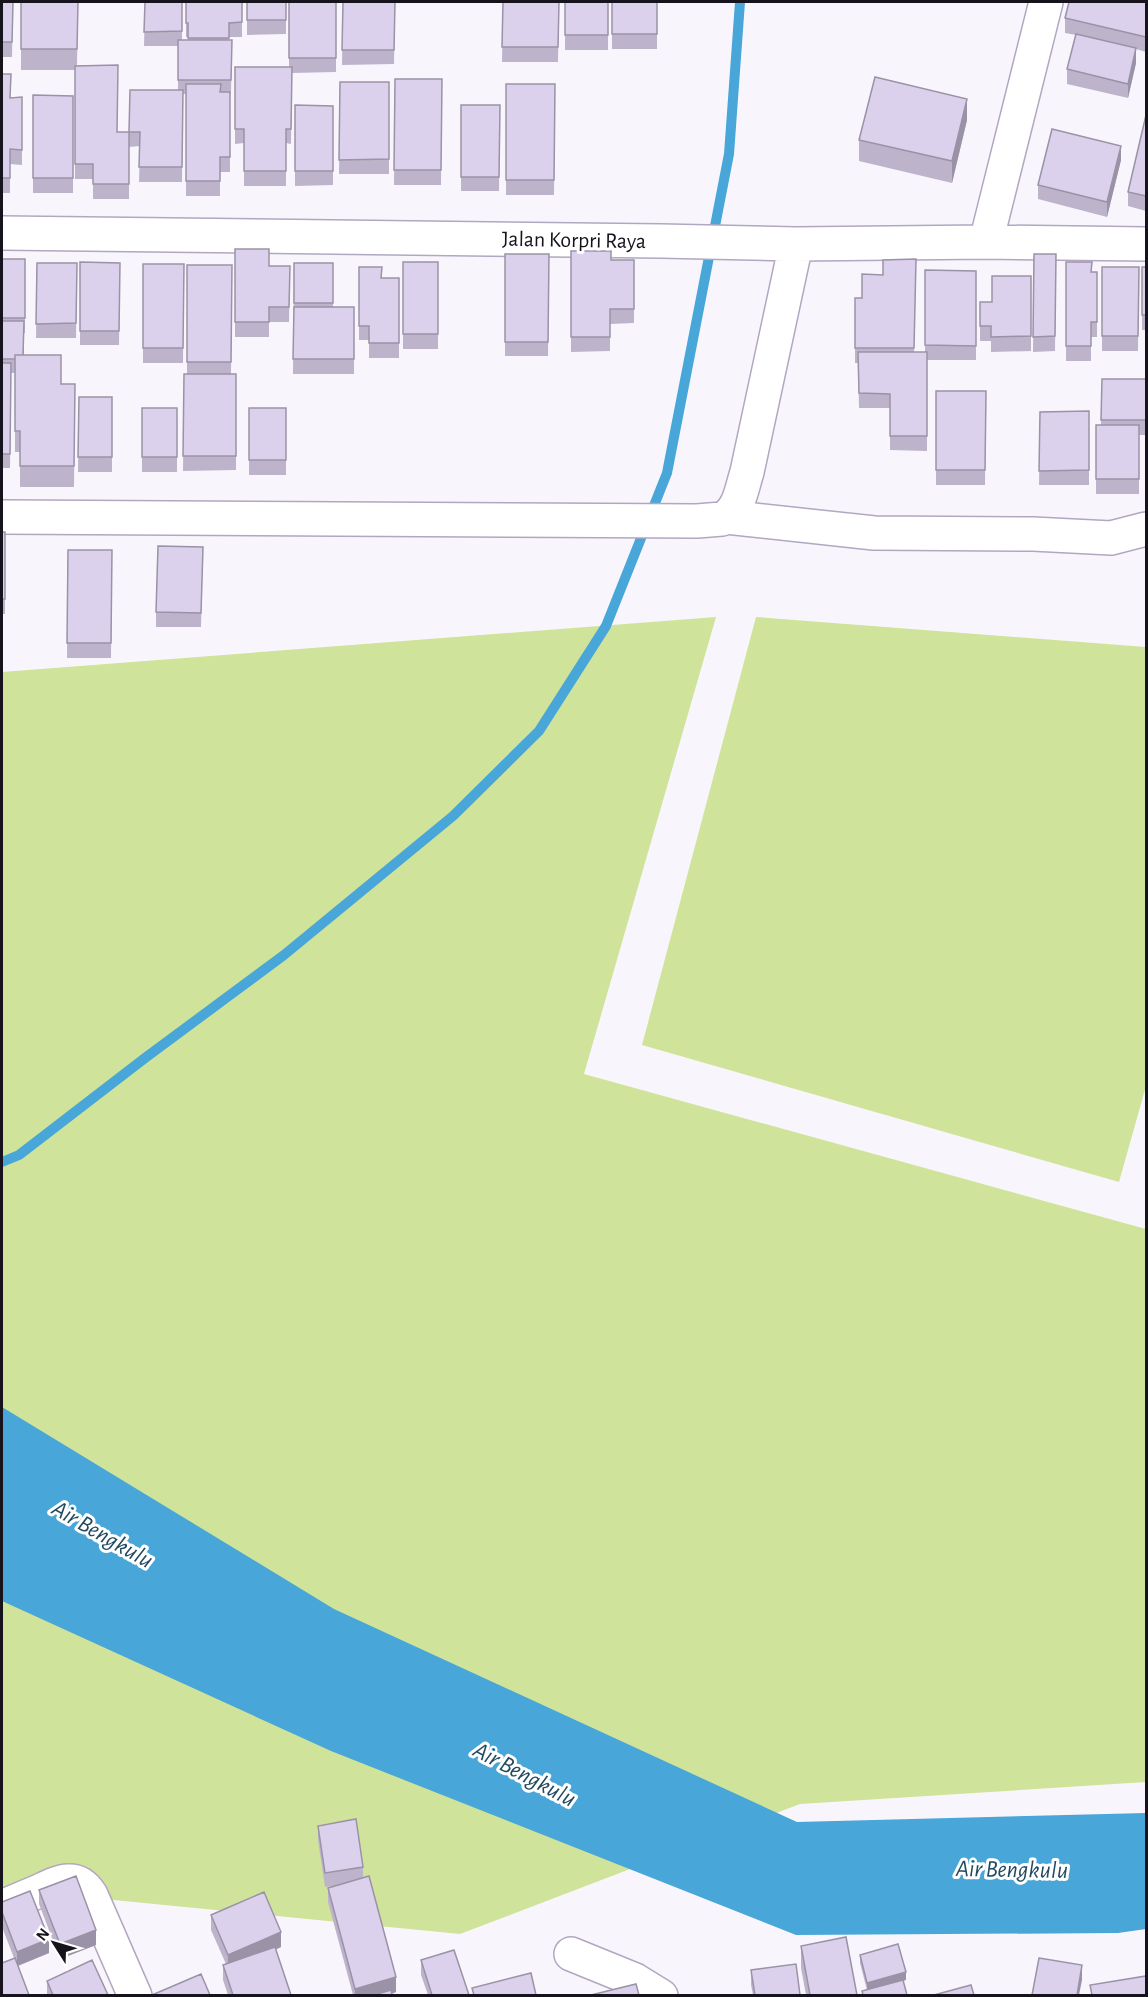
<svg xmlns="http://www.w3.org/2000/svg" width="1148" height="1997" font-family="'Alegreya Sans',sans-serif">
  <rect width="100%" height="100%" fill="#f8f6fc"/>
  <!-- green -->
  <path fill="#d0e39a" d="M716 617 584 1074 1146 1229V1782L800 1804 460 1934 2 1889V672Z
    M756 617 1146 647V1086L1119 1182 642 1045Z"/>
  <!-- water -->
  <path fill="#48a6d8" d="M2 1407 334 1609 797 1822 1146 1813V1929L1118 1933 796 1935 331 1751 2 1601Z"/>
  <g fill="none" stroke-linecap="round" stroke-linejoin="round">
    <!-- stream -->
    <path stroke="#48a6d8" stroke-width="10" d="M2 1162 19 1155 145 1058 284 955 453 816 539 731 606 626 667 473 729 154 740 2"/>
    <defs>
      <path id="street" d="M2 233 661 241 796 244 986 242 1146 244
        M986 242 1046 2
        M2 517 697 521 722 519 726 517 874 533 1033 534 1111 538 1146 529
        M726 517C740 507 742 487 747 472L796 244
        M2 1907C13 1902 25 1897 37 1892 57 1883 76 1871 91 1895L135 1996
        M571 1954 635 1980 661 1996"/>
    </defs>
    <!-- street casing -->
    <use href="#street" stroke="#b1a7c1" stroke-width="36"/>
    <!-- street -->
    <use href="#street" stroke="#fff" stroke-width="33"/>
  </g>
  <!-- wall -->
  <path fill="#bdb4cc" d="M2 2H13L12 57H2Z
    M21 2H78L77 66 117 132H129L178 90V46H144L145 3H133V2H182V40H188V37H186V2H242V37H229V40H232L231 94H230V172H220V196H186V94H183L182 182H139L140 146 129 147V199H93V179H75V70H21Z
    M247 2H286V34L247 35Z
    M289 2H336V72L292 73 291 144 286 143V186H244V143L235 144V67H289Z
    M343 2H395L394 64 342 65Z
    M503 2H559L558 62H502Z
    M565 2H608V50H565Z
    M612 2H657V49H612Z
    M1146 2V52L1136 49V63L1128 98 1067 84V69L1076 35 1065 33V18Z
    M2 74 11 98 22 97V165L10 164V193H2Z
    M395 79H442L441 185H394Z
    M340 82H389V174H339Z
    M506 84H555L554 195H506Z
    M33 95 73 96V193H33Z
    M295 105 333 106V185L295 186Z
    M461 105H500L499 191H461Z
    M1146 115V211L1128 206V192Z
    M967 120 952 183 859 161V140Z
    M1121 160 1107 217 1038 199V185Z
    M235 249 269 266H290L289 322H269V337H235Z
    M571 251 611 260H634V323L610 324V351L571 352Z
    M505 254H549L548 356H505Z
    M1034 254H1056L1055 351 1033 352Z
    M2 259H25V333H24V355L61 384H75L74 487H20V452H15V373H11L10 468H2Z
    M80 262 120 263 119 345H80Z
    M403 262H438V349H403Z
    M1066 262 1092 272H1097V337H1091V361H1066Z
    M37 263H77L76 338H36Z
    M294 263H333V307H354V374H293Z
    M143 264H184L183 363H143Z
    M187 265H232L231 374H236V470L183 471 184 374H187Z
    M359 267 382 278H399V358H369V340H359Z
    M1102 267H1139L1138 351H1102Z
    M1142 267H1146V330H1142Z
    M925 270 976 271V360H927V451L890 450V408H859L858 363H855V298H862L883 275 916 274 914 352H925Z
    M1031 276V351L991 352V341H980V302H992Z
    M1102 379H1146V435H1139V494H1096V425H1101Z
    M936 391H986L985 485H936Z
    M79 397H112V472H78Z
    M142 408H177V472H142Z
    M249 408H286V475H249Z
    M1089 411V485H1039L1040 412Z
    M2 532H5V614H2Z
    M203 547 201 627H156V612Z
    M68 550H112L111 658H67Z
    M318 1826 363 1867V1878L396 1992 392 1994V1995H353L328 1902V1888L335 1886 325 1887 318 1840Z
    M39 1890 96 1945 60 1959 39 1904Z
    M2 1902 49 1953 18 1966 14 1958 2 1927Z
    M211 1915 281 1947 275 1950 291 1995H228L223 1980V1965L226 1964 211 1930Z
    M801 1946 857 1995H806L801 1968Z
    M860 1955 906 1980 873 1989 907 1995H862V1991L867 1990 860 1963Z
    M421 1960 469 1995H428L421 1975Z
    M751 1970 800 1995H753L751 1985Z
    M47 1981 108 1995H47Z"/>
  <!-- shaded-wall -->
  <path fill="#9a92a6" d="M1136 48V63L1128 98V84Z
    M967 99V120L952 183V161Z
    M1121 146V160L1107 217V202Z
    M96 1930V1945L60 1959V1944Z
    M281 1932V1947L228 1970V1955Z
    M49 1939V1953L17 1966V1952Z
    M1082 1965V1980L1079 1995H1077Z
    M906 1972V1980L867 1990V1983Z
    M396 1977V1992L385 1995H355V1989Z"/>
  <!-- building -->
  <path fill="#dcd1ed" stroke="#9a92a6" stroke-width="1.5" d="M2 2H13L12 42H2Z
    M21 2H78L77 49H21Z
    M145 2H182V31L144 32Z
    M186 2H242V22L229 23V38H188V23H186Z
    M247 2H286V20H247Z
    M289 2H336V58H289Z
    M343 2H395L394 50H342Z
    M503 2H559L558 47H502Z
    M565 2H608V35H565Z
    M612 2H657V34H612Z
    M1069 2H1146V37L1065 18Z
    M1076 34 1136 48 1128 84 1067 69Z
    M178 40H232L231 80H178Z
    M118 65 117 132H129V184H93V164H75V66Z
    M235 67H292L291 129H286V171H244V129H235Z
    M2 74H11L10 98 22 97V150L10 149V178H2Z
    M875 77 967 99 952 161 859 140Z
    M395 79H442L441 170H394Z
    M340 82H389V159L339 160Z
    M186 84H221L220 92H230V157H220V181H186Z
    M506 84H555L554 180H506Z
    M130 90H183L182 167H139L140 132H129Z
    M33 95 73 96V178H33Z
    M295 105 333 106V171H295Z
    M461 105H500L499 177H461Z
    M1146 115V196L1128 192Z
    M1052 129 1121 146 1107 202 1038 185Z
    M235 249H269V266H290L289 307H269V322H235Z
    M571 251H611V260H634V309H610V337H571Z
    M505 254H549L548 342H505Z
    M1034 254H1056L1055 336 1033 337Z
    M2 259H25V318H2Z
    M916 259 914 348H855V298H862V274L883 275V260Z
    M80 262 120 263 119 331H80Z
    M403 262H438V334H403Z
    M1066 262H1092L1091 272H1097V322H1091V346H1066Z
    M37 263H77L76 323 36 324Z
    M294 263H333V303H294Z
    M143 264H184L183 348H143Z
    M187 265H232L231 362H187Z
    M359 267H382L381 278H399V343H369V326H359Z
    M1102 267H1139L1138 336H1102Z
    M1142 267H1146V315H1142Z
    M925 270 976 271V346L925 345Z
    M992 276H1031V336L991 337V326H980V302H992Z
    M294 307H354V359H293Z
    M2 321H24L23 355H15V359H2Z
    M858 352H927V436H890V394L859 393Z
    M15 355H61V384H75L74 466H20V431H15Z
    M2 363H11L10 454H2Z
    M184 374H236V456H183Z
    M1102 379H1146V420H1101Z
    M936 391H986L985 470H936Z
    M79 397H112V457H78Z
    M142 408H177V457H142Z
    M249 408H286V460H249Z
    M1089 411V470L1039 471 1040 412Z
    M1096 425H1139V479H1096Z
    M2 532H5V599H2Z
    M158 546 203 547 201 613 156 612Z
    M68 550H112L111 643H67Z
    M356 1819 363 1867 325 1873 318 1826Z
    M76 1876 96 1930 60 1944 39 1890Z
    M369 1876 396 1977 355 1989 328 1888Z
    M30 1891 49 1939 17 1952 2 1912V1902Z
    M264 1892 281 1932 228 1955 211 1915Z
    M846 1937 857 1995H810L801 1946Z
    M898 1944 906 1972 867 1983 860 1955Z
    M275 1947 291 1995H233L223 1965Z
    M454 1950 469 1995H432L421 1960Z
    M15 1958 29 1995H2V1963Z
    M1039 1958 1082 1965 1077 1995H1032Z
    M92 1960 108 1995H53L47 1981Z
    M796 1964 800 1995H755L751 1970Z
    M531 1973 536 1995H474L472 1988Z
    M201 1974 210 1995H152Z
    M1146 1976V1995H1092L1090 1985Z
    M903 1980 907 1995H863L862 1991Z
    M636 1984 639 1995H591Z
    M971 1985 974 1995H934Z
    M391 1990 392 1995H374Z"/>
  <g text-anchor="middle" stroke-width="6" stroke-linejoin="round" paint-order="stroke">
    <!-- street labels -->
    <g font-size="22" fill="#17131c" stroke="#fff">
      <text transform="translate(574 239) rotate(1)" y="8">Jalan Korpri Raya</text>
    </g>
    <!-- water labels -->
    <g font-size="24" font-style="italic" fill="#224a60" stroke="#fff">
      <text transform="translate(103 1534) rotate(30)" y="8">Air Bengkulu</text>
      <text transform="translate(525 1774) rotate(28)" y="8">Air Bengkulu</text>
      <text transform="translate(1012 1869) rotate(1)" y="8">Air Bengkulu</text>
    </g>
  </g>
  <!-- border -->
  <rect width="1148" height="1997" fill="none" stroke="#17131c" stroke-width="6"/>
  <!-- north arrow -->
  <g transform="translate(54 1943) rotate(307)" stroke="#ffffff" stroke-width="4.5" paint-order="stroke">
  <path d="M0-4.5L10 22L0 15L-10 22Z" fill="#17131c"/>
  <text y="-9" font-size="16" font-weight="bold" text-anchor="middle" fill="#17131c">N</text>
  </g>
</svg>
